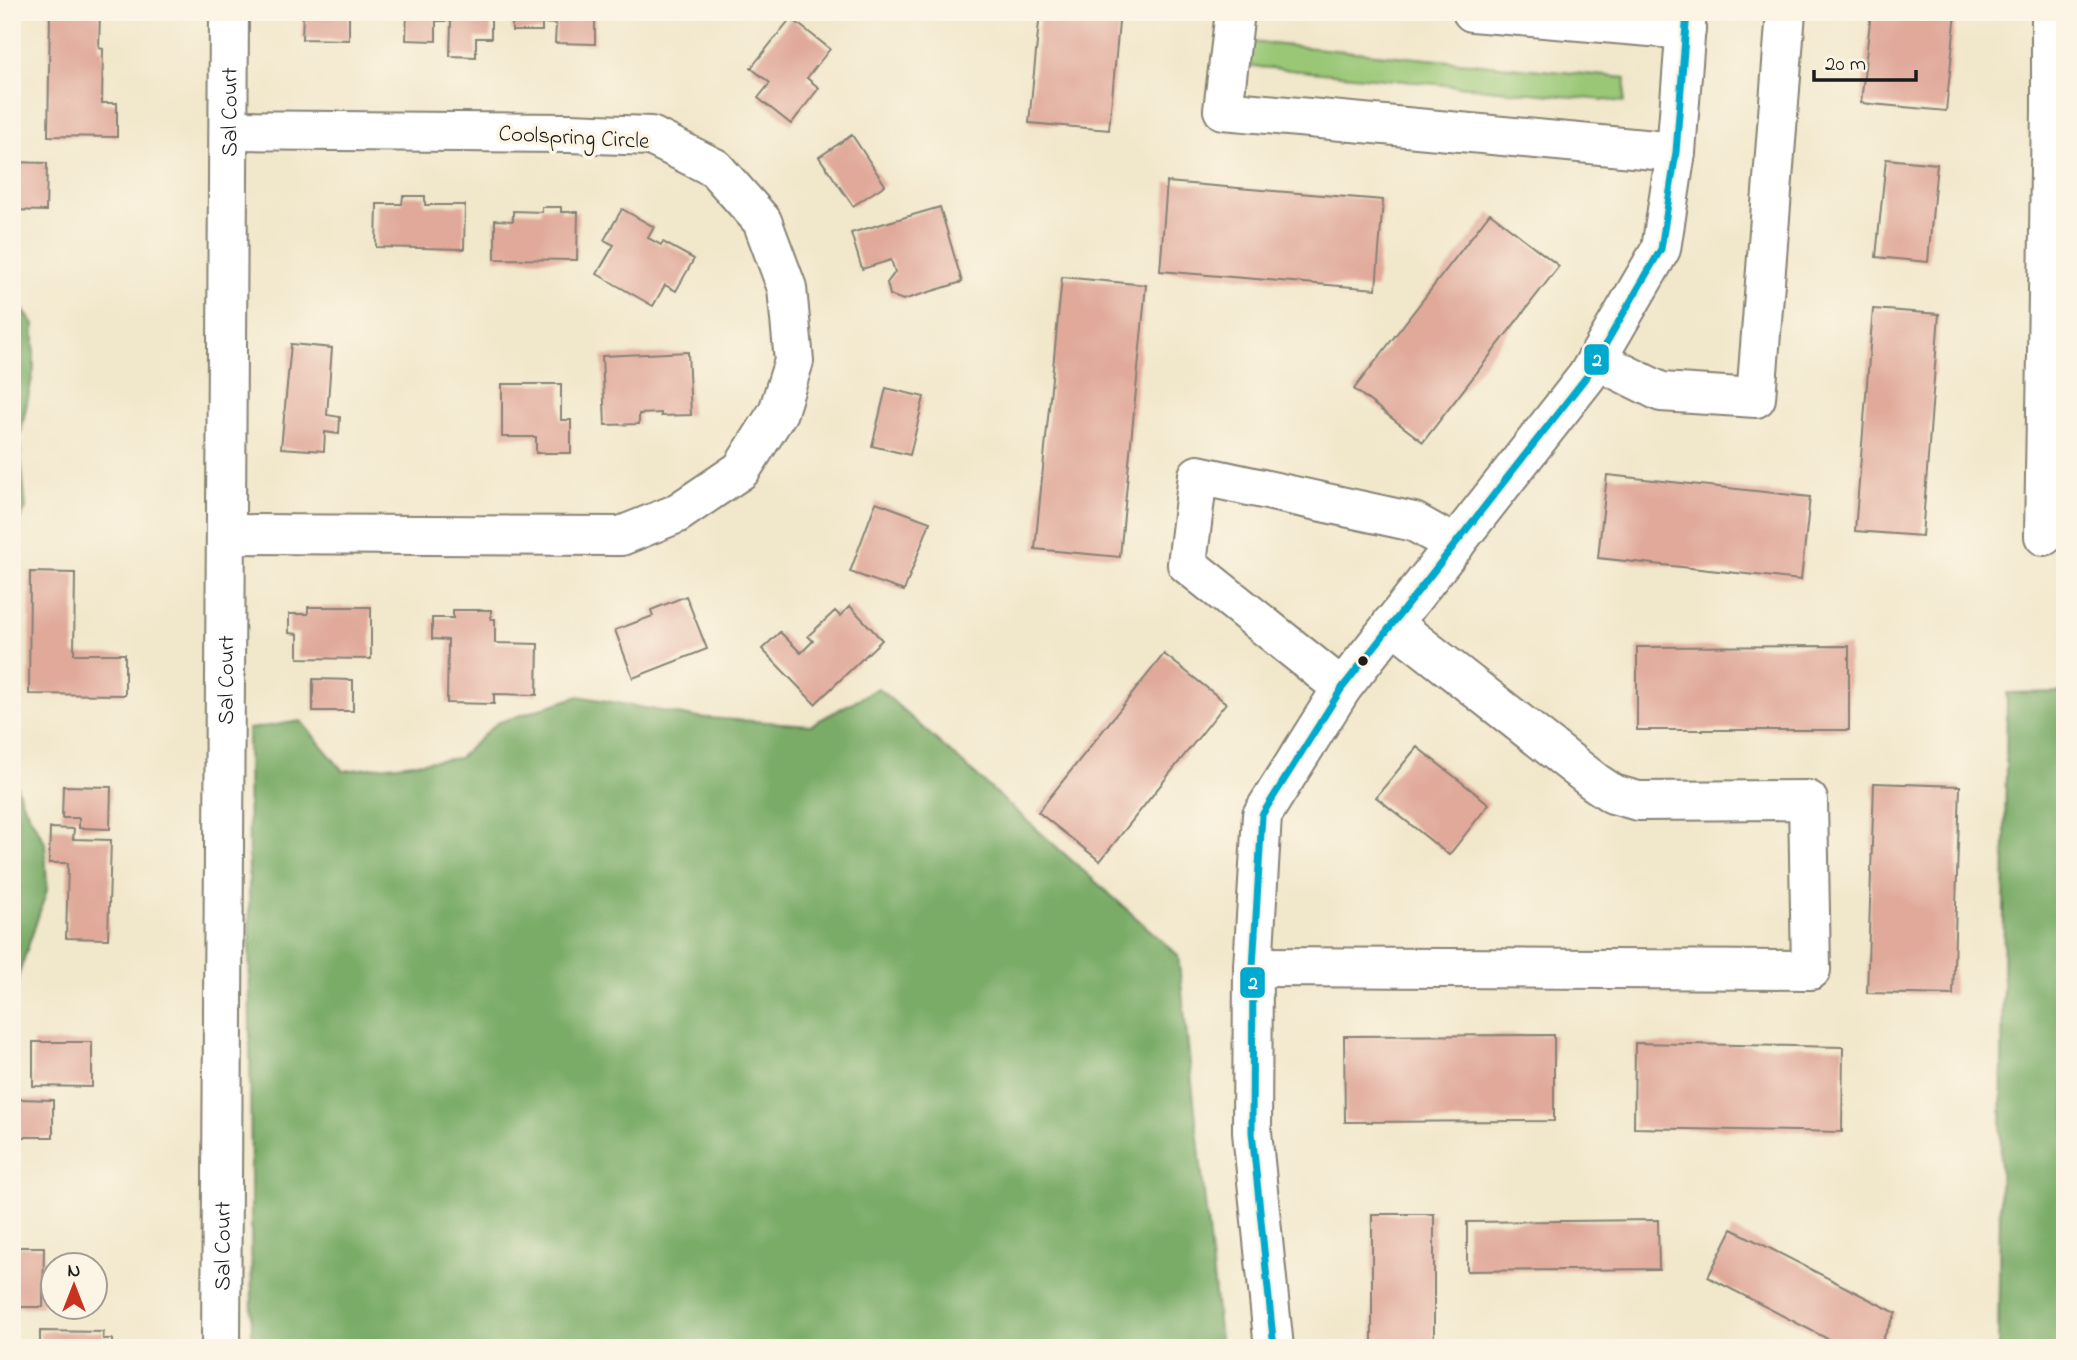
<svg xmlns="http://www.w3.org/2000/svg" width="2077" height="1360" font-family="'Indie Flower',sans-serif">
  <rect width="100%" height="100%" fill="#fcf5e5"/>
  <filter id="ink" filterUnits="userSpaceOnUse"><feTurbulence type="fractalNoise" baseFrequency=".0143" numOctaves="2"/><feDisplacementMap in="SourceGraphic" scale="14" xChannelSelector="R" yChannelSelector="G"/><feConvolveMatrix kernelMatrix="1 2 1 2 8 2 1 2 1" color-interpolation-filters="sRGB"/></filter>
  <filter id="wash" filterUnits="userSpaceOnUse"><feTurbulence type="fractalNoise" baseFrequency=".00686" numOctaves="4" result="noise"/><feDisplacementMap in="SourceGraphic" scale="28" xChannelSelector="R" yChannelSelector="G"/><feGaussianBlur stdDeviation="1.57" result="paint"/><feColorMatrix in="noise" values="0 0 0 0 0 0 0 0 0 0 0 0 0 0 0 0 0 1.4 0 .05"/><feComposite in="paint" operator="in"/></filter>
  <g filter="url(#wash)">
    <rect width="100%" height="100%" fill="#f1e7cb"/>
    <!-- green -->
    <path fill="#99c776" stroke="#5a7249" stroke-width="2" d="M1251 42 1626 78 1624 102 1248 66Z"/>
    <!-- forest -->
    <path fill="#7aac67" stroke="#4b6442" stroke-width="2" d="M12 296 34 324V369L19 441 26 509 12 532Z
      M878 688 1178 955 1221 1348H252L248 729 301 721 343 771 459 758 497 723 579 696 694 717 811 725Z
      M2065 692V1348H1998L2007 693Z
      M12 771 22 802 45 842 47 890 18 977 12 1017Z"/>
    <g id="blocks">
      <!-- building -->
      <path fill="#e0a99a" d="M50 12H100L99 48 103 49 102 103H117V137L48 136Z
        M303 12H349V40L302 39Z
        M407 12H491V38H476V57L450 56 451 21H436V41L406 40Z
        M512 12H595V44L555 43 556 24 542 23V31H512Z
        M1040 12H1120L1109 130 1029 123Z
        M1871 12H1956L1946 111 1861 103Z
        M791 18 830 49 807 78 819 88 791 124 758 98 770 83 751 68Z
        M852 135 885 185 853 206 819 157Z
        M1886 159 1937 164 1928 262 1876 257Z
        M12 162 47 163 46 211 12 210Z
        M1167 182 1383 200 1376 289 1160 271Z
        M403 196H425V205H465L464 249 376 247 377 204H402Z
        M542 207H561V212H578L577 260 495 259V220L513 221V211L542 212Z
        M940 207 962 282 903 300 890 295 887 283 895 272 891 260 862 269 851 233Z
        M622 209 654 227 648 238 661 245 663 242 694 259 676 291 665 285 653 306 597 274 614 245 604 240Z
        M1490 213 1559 266 1423 442 1354 389Z
        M1062 277 1146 285 1120 557 1035 549Z
        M1873 309 1939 314 1922 536 1855 531Z
        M291 344 332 348 327 415 340 417 339 434 325 432 324 451 281 448Z
        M688 352 691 415 661 416V413L639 414V424L605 425 602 356Z
        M502 384H561V420H571V453H536V437H502Z
        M886 388 924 397 910 455 872 446Z
        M1607 475 1810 497 1801 580 1598 558Z
        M876 502 930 522 904 591 850 572Z
        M30 572 75 573 74 654H125V695L29 694Z
        M686 596 707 649 633 678 615 630 653 616 651 610Z
        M850 606 882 640 815 704 762 649 780 632 801 653 813 641 808 636 835 611 840 616Z
        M308 607H371V659L298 658V634L289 633V614H308Z
        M453 610H491V619H495V643L538 644 537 695 494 694V704L447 703 448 640 432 639V618H453Z
        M1849 646V730H1637V647Z
        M1164 654 1226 703 1100 861 1038 812Z
        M313 679 353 680V711H313Z
        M1417 747 1489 804 1449 855 1376 797Z
        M1874 783 1960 786 1953 995 1867 993Z
        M63 786 111 787 110 829 79 828V818H62Z
        M50 828 74 829 73 839 111 840 108 939 66 938 68 863H49Z
        M1554 1035V1121L1345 1122 1344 1036Z
        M33 1042H92V1087L33 1086Z
        M1635 1043 1843 1047 1842 1132 1634 1128Z
        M19 1099 53 1100V1137H19Z
        M1372 1214H1434V1348H1372Z
        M1658 1220 1659 1269 1467 1271V1222Z
        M1732 1229 1896 1313 1878 1348H1845L1708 1277Z
        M12 1247H44L43 1307H12Z
        M40 1331 103 1332V1339H112V1348H40Z"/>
    </g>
  </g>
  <g filter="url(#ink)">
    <use href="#blocks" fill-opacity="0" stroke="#868274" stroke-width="2"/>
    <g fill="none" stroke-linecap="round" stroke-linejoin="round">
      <defs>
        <g id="minor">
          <path d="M1235 12 1223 110 1676 152"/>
          <path d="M1472 12 1686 30"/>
          <path d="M2051 12V109H2065"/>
          <path d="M1597 360 1661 392 1756 398 1786 12"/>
          <path d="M227 534 621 536 676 514 741 470 778 412 794 361 787 288 762 221 715 168 651 136 569 133 229 130"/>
          <path d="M2044 536 2051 109"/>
          <path d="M1342 688 1187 564 1198 475 1414 522 1455 545"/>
          <path d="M1253 967 1811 970 1808 800 1638 801 1613 794 1595 782 1392 623"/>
          <path id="s1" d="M221 1348 229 12"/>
          <path d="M1274 1348 1252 1132 1253 967 1262 815 1342 688 1587 376 1661 249 1676 152 1687 12"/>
        </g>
      </defs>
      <!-- minor casing -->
      <use href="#minor" stroke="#868274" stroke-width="42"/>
      <!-- minor -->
      <use href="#minor" stroke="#fff" stroke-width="38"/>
      <defs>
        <path id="bus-1" d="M1274 1348 1252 1132 1253 967 1262 815 1342 688 1587 376 1661 249 1676 152 1687 12"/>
      </defs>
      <!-- bus-1 casing -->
      <use href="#bus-1" stroke="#fcf5e5" stroke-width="12"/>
      <!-- bus-1 -->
      <use href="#bus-1" stroke="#00a9ce" stroke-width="7"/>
    </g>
  </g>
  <!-- markers -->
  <circle fill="#1c1c1c" stroke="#fcf5e5" stroke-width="2.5" cx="1363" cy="661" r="6"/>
  <g text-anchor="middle" stroke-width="7" stroke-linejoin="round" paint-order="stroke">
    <!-- street labels -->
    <g font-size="23" fill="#1c1c1c" stroke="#fcf5e5">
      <text dy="8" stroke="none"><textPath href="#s1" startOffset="1236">Sal Court</textPath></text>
      <text transform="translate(574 136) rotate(3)" y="8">Coolspring Circle</text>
      <text dy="8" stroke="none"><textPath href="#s1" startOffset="668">Sal Court</textPath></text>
      <text dy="8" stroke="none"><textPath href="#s1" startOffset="102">Sal Court</textPath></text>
    </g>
  </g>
  <g stroke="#fcf5e5" stroke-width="2.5">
    <rect x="1583" y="343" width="27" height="33" rx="7" fill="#00a9ce"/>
    <rect x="1239" y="966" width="27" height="33" rx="7" fill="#00a9ce"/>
  </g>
  <g font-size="19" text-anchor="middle" font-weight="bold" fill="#fff">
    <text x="1597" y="366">2</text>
    <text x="1253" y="989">2</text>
  </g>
  <!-- margin -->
  <rect width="2077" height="1360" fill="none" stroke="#fcf5e5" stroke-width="42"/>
  <!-- north arrow -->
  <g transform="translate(74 1286)"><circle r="33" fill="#fcf5e5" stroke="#a29e95" stroke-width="2"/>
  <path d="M0-5L12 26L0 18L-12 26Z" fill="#c8321e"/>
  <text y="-10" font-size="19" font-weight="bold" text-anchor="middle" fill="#1c1c1c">N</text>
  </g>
  <!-- scale -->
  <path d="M1814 70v10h102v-10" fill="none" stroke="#1c1c1c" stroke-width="3.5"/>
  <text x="1825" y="70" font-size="21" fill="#1c1c1c" stroke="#fcf5e5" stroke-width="5" paint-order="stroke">20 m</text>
</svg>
